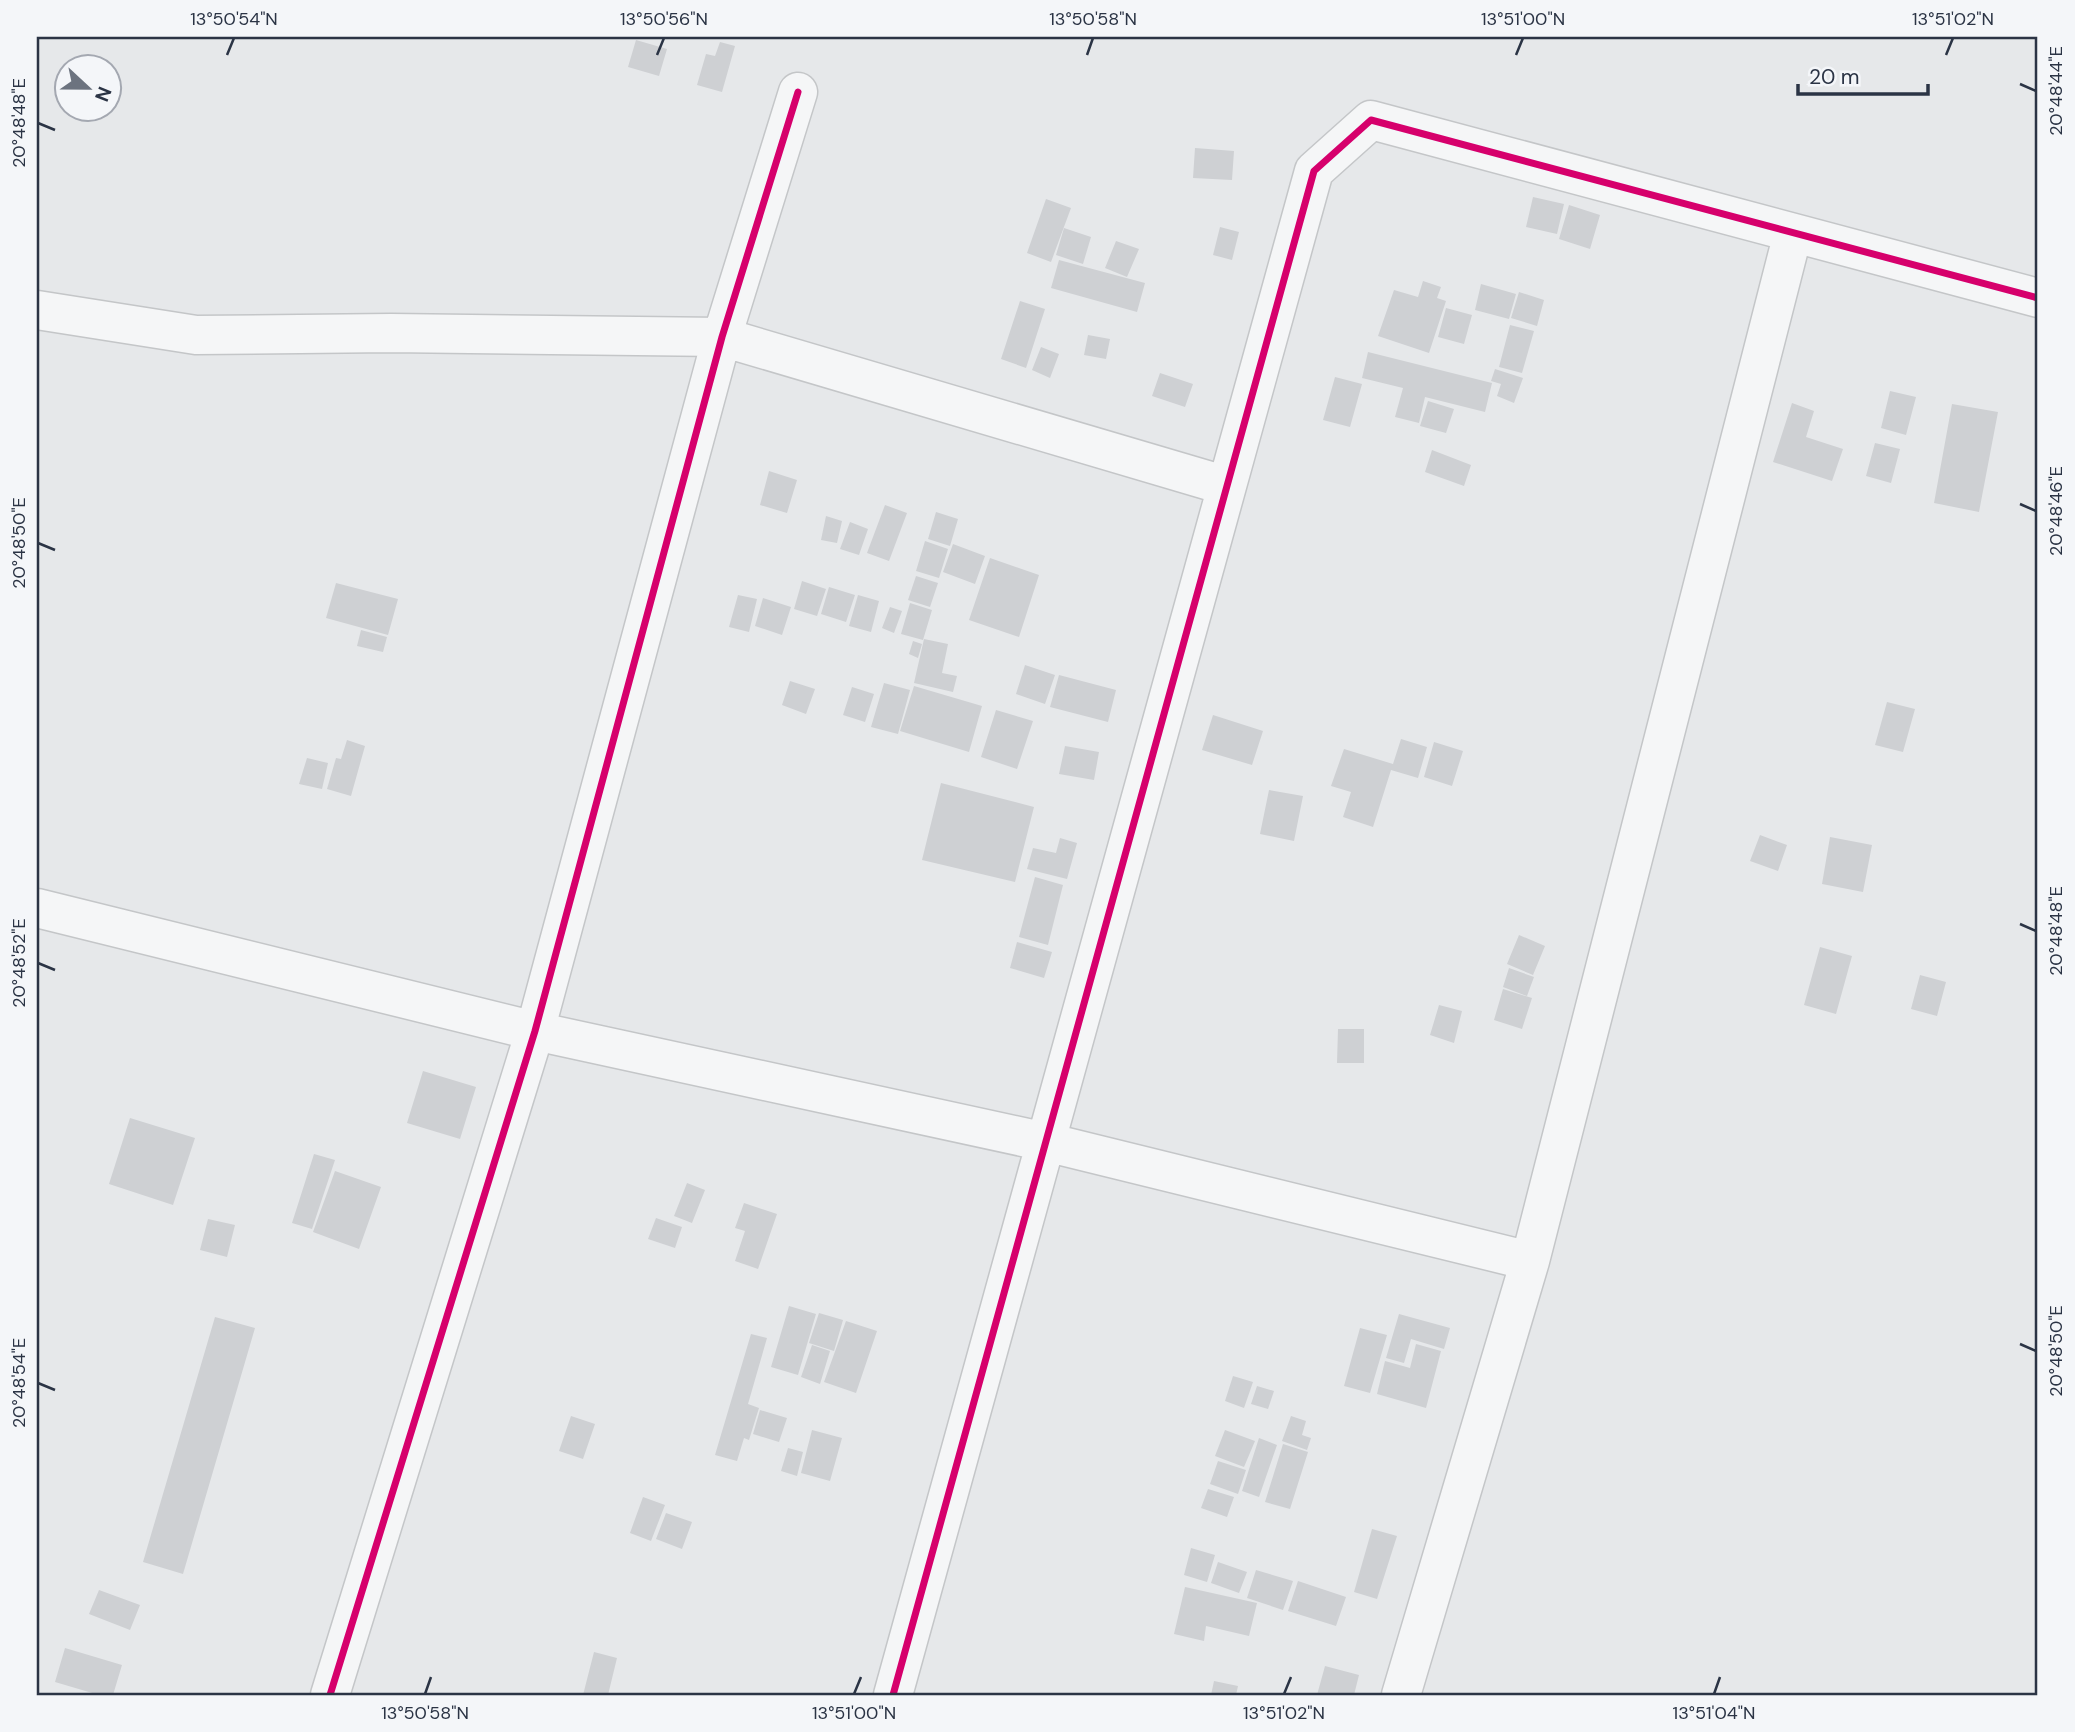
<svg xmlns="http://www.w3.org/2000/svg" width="2075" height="1732" font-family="'DM Sans',sans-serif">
  <rect width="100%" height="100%" fill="#e6e8ea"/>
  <!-- building -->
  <path fill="#ced0d3" d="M636 40 667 49 659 76 628 67Z
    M720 42 735 46 722 92 697 85 706 54 715 56Z
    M1195 148 1234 151 1232 180 1193 178Z
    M1533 197 1564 204 1557 234 1526 227Z
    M1046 199 1071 208 1051 262 1027 253Z
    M1569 205 1600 215 1590 249 1559 239Z
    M1220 227 1239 232 1232 260 1213 255Z
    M1064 228 1091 237 1083 264 1056 255Z
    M1116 241 1139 249 1127 277 1105 268Z
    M1059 260 1145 283 1137 312 1051 288Z
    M1423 281 1441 287 1437 298 1446 301 1429 353 1378 336 1394 290 1418 297Z
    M1481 284 1516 294 1509 319 1475 310Z
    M1519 292 1544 300 1537 326 1511 318Z
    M1020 301 1045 309 1026 368 1001 359Z
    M1446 308 1472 315 1464 344 1438 337Z
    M1510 325 1534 331 1522 373 1499 367Z
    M1088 335 1110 339 1106 359 1084 355Z
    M1041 347 1059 354 1050 378 1032 370Z
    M1368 352 1492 383 1485 412 1425 397 1419 423 1395 417 1403 388 1362 378Z
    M1495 369 1523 378 1514 403 1497 396 1501 384 1491 381Z
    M1160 373 1193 384 1185 407 1152 396Z
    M1335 377 1362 384 1350 427 1323 420Z
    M1890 391 1916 397 1906 435 1881 428Z
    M1428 401 1454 409 1446 433 1420 426Z
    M1792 403 1814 411 1806 437 1843 449 1832 481 1773 462Z
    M1952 404 1998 412 1979 512 1934 503Z
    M1875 443 1900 449 1891 483 1866 476Z
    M1432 450 1471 465 1464 486 1425 472Z
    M769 471 797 480 787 513 760 505Z
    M885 505 907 513 889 561 867 553Z
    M936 512 958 519 950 546 928 539Z
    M826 516 842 521 837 543 821 540Z
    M850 522 868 529 859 555 840 549Z
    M925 541 948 549 939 578 916 571Z
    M953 544 985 556 975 584 943 572Z
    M990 558 1039 575 1019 637 969 620Z
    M916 576 938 583 930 607 908 600Z
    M802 581 826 589 817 616 794 609Z
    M336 583 398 599 388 635 326 618Z
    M829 587 855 595 846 622 821 614Z
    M738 595 757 599 749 632 729 627Z
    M858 595 879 601 871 632 849 626Z
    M763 598 791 607 782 635 755 626Z
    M910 603 932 610 923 640 901 634Z
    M890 607 902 611 894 633 882 628Z
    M361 630 387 637 383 652 357 646Z
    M924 639 948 644 942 673 957 676 953 692 914 683Z
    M913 641 922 644 918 658 909 654Z
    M1025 665 1055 675 1045 704 1016 694Z
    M1059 675 1116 690 1108 722 1050 707Z
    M790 681 815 689 806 714 782 705Z
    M884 683 910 690 898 734 871 727Z
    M914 686 982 706 969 752 900 731Z
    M852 687 874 694 865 722 843 715Z
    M1887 702 1915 709 1903 752 1875 745Z
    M996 710 1033 721 1017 769 981 757Z
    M1213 715 1263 731 1252 765 1202 750Z
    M1401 739 1427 747 1418 778 1391 770 1373 827 1343 817 1351 792 1331 786 1344 749 1393 764Z
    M347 740 365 746 351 796 327 789 336 758 341 759Z
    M1434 742 1463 751 1452 786 1424 777Z
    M1065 746 1099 752 1094 780 1059 774Z
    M307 758 328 763 322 789 299 784Z
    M941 783 1034 807 1015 882 922 860Z
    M1269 790 1303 796 1294 841 1260 834Z
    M1760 835 1787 845 1778 871 1750 861Z
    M1830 837 1872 845 1863 892 1822 884Z
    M1060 838 1077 843 1067 879 1027 869 1033 848 1056 853Z
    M1035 877 1063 885 1048 945 1019 937Z
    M1519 935 1545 946 1533 975 1507 964Z
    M1017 942 1052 952 1044 978 1010 968Z
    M1820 947 1852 956 1836 1014 1804 1005Z
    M1509 968 1534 977 1527 996 1503 987Z
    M1920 975 1946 982 1937 1016 1911 1009Z
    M1503 989 1532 998 1522 1029 1494 1020Z
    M1439 1005 1462 1011 1454 1043 1430 1035Z
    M1338 1029H1364V1063H1337Z
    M423 1071 476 1087 460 1139 407 1123Z
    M130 1118 195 1138 173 1205 109 1184Z
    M314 1154 335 1160 312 1229 292 1223Z
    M335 1171 381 1187 359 1249 313 1232Z
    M687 1183 705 1190 692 1223 674 1216Z
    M744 1203 777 1214 758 1269 735 1261 745 1231 735 1228Z
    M656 1218 682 1227 675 1248 648 1239Z
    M208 1219 235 1225 227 1257 200 1250Z
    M789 1306 816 1314 798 1375 771 1367Z
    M819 1313 843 1320 834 1351 809 1343Z
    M1399 1314 1450 1328 1444 1349 1411 1339 1404 1363 1386 1358Z
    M215 1317 255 1328 183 1574 143 1562Z
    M846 1321 877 1331 856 1393 824 1382Z
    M1360 1328 1387 1335 1370 1393 1344 1386Z
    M751 1334 767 1338 748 1404 759 1408 749 1440 744 1438 737 1461 715 1455Z
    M1416 1344 1441 1351 1426 1408 1377 1394 1385 1361 1410 1368Z
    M812 1345 830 1351 820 1384 801 1377Z
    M1233 1376 1253 1382 1244 1408 1225 1401Z
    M1257 1386 1274 1391 1268 1409 1251 1404Z
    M760 1410 787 1418 779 1442 753 1434Z
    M571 1416 595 1424 583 1459 559 1451Z
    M1291 1416 1306 1421 1302 1435 1311 1438 1307 1450 1282 1441Z
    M812 1430 842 1438 830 1481 801 1473Z
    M1225 1430 1255 1441 1244 1467 1215 1456Z
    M1259 1438 1277 1445 1259 1497 1242 1491Z
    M1283 1444 1308 1452 1290 1509 1265 1502Z
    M788 1448 803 1452 797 1476 781 1471Z
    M1218 1461 1246 1470 1238 1494 1210 1484Z
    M1208 1489 1234 1497 1227 1517 1201 1508Z
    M643 1497 665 1505 651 1541 630 1533Z
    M666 1513 692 1522 682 1549 656 1539Z
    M1372 1529 1397 1536 1377 1599 1354 1592Z
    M1191 1548 1215 1555 1207 1582 1184 1575Z
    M1218 1562 1247 1572 1239 1593 1211 1583Z
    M1256 1570 1293 1581 1283 1610 1247 1598Z
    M1298 1581 1346 1597 1336 1626 1288 1611Z
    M1185 1587 1257 1603 1249 1636 1206 1626 1204 1641 1174 1634Z
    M99 1590 140 1605 130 1630 89 1614Z
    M65 1648 122 1665 113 1695H99L55 1682Z
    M594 1652 617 1658 608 1695H583Z
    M1325 1666 1359 1675 1354 1695H1317Z
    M1214 1681 1238 1686 1236 1695H1211Z"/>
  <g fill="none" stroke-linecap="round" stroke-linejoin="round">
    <defs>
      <path id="street" d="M37 310 196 335 391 333 722 337 1227 486
        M37 908 535 1031 1046 1142 1530 1261
        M330 1695 535 1031 722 337 798 92
        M893 1695 1314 171 1371 120 2038 298
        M1401 1695 1530 1261 1793 233"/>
    </defs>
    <!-- street casing -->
    <use href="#street" stroke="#c4c6c8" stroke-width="41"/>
    <!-- street -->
    <use href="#street" stroke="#f5f6f7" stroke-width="38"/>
    <defs>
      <path id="cycleway" d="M330 1695 535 1031 722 337 798 92
        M893 1695 1314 171 1371 120 2038 298"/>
    </defs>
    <!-- cycleway casing -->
    <use href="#cycleway" stroke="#f4f6f9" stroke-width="11"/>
    <!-- cycleway -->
    <use href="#cycleway" stroke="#d6006c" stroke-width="7"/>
  </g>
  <!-- ticks -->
  <path fill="none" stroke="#2b3445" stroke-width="2.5" d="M227 55 234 38M657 55 664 38M1087 55 1093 38M1516 55 1523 38M1946 55 1953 38M2020 84 2036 91M38 123 55 130M2020 504 2036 511M38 543 55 550M2020 924 2036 931M38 963 55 970M2020 1344 2036 1351M38 1383 55 1390M425 1694 431 1677M854 1694 861 1677M1284 1694 1291 1677M1714 1694 1720 1677"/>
  <!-- border -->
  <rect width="2075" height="1732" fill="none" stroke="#f4f6f9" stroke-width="77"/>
  <!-- north arrow -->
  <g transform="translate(88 88) rotate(112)"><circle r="33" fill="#f4f6f9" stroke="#a4a8b1" stroke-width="2"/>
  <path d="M0-5L12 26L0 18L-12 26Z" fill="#6c737f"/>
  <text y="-10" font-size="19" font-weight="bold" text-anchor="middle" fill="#2b3445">N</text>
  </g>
  <!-- scale -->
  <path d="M1798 84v10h130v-10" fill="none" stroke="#2b3445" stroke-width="3.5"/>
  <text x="1809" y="84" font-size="21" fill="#2b3445" stroke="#f4f6f9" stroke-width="5" paint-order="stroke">20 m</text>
  <rect x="38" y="38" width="1998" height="1656" fill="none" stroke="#2b3445" stroke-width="2.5"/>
  <g font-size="18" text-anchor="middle" fill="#2b3445">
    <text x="234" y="25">13°50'54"N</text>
    <text x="664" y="25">13°50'56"N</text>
    <text x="1093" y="25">13°50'58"N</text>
    <text x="1523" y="25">13°51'00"N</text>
    <text x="1953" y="25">13°51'02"N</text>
    <text transform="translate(2056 91) rotate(-90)" y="6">20°48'44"E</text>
    <text transform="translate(19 123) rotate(-90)" y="6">20°48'48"E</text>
    <text transform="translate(2056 511) rotate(-90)" y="6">20°48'46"E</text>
    <text transform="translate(19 543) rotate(-90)" y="6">20°48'50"E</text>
    <text transform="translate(2056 931) rotate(-90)" y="6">20°48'48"E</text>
    <text transform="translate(19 963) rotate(-90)" y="6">20°48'52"E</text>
    <text transform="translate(2056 1351) rotate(-90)" y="6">20°48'50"E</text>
    <text transform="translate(19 1383) rotate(-90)" y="6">20°48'54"E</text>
    <text x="425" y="1719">13°50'58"N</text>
    <text x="854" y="1719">13°51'00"N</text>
    <text x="1284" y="1719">13°51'02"N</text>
    <text x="1714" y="1719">13°51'04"N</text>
  </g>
</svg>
